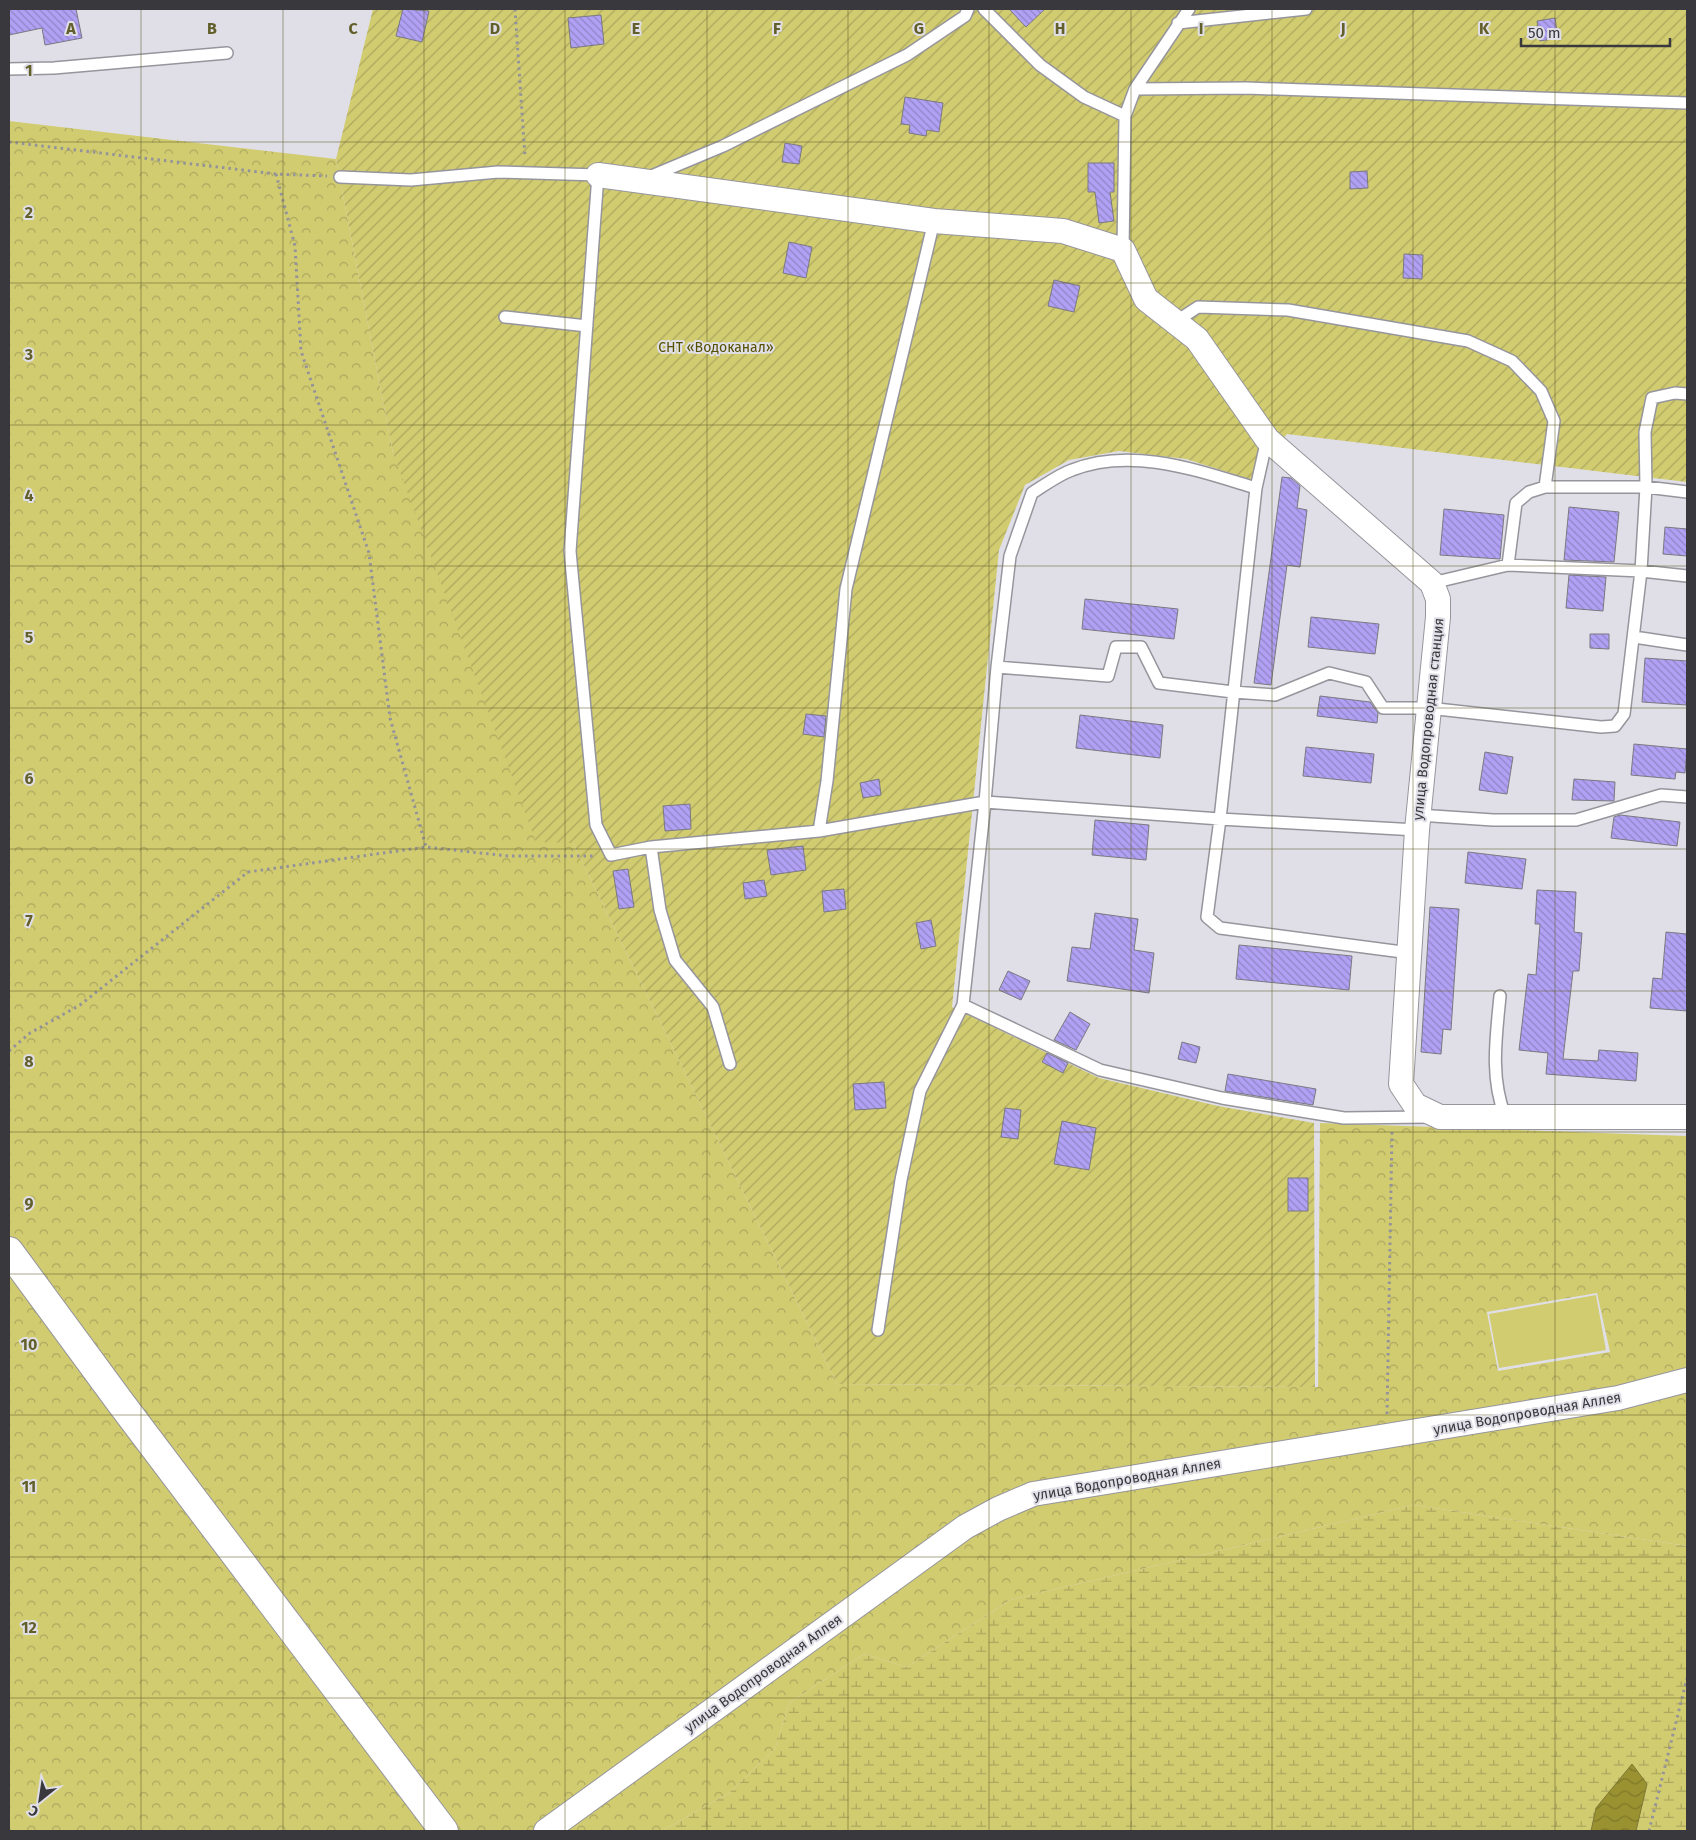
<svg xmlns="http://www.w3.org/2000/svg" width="1696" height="1840" font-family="'Fira Sans',sans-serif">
  <defs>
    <pattern id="forest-crowns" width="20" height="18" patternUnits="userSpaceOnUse" patternTransform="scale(1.25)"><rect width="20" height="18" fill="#d2cc71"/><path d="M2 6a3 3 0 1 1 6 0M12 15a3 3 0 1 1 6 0" fill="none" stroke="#aba75e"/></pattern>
    <pattern id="wetland-marsh" width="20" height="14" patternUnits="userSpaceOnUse" patternTransform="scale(1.25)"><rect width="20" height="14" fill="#d2cc71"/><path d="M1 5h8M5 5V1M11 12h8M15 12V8" fill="none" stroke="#aba75e"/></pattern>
    <pattern id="garden-furrows" width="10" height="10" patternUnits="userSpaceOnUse" patternTransform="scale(1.25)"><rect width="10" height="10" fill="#d2cc71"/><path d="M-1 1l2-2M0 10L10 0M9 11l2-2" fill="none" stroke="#aba75e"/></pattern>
    <pattern id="water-waves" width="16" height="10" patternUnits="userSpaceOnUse" patternTransform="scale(1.25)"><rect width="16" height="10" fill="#9a9230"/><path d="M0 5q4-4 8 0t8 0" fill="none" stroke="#7f782a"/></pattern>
    <pattern id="building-back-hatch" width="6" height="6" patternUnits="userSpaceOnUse" patternTransform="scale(1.25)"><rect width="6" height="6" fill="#b1a1f4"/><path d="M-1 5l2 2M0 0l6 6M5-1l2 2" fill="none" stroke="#9184c7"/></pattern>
  </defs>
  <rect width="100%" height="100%" fill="#e0dfe8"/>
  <!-- forest -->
  <path fill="url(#forest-crowns)" fill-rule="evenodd" d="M9 121 336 159 393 453 573 843 837 1384 1318 1387 1320 1123 1687 1136V1546L1414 1505 1010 1600 907 1667 864 1654 789 1703 775 1749 729 1793 662 1831H9ZM1597 1293 1610 1352 1498 1371 1487 1312Z"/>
  <!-- wetland -->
  <path fill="url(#wetland-marsh)" d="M1414 1505 1687 1546V1831H1636L1647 1784 1596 1808 1591 1831H662L729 1793 775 1749 789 1703 864 1654 907 1667 1010 1600Z"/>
  <!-- park -->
  <path fill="#d2cc71" d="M1596 1295 1606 1350 1499 1368 1489 1314Z"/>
  <!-- garden -->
  <path fill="url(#garden-furrows)" d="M373 9H1687V482L1287 434 1252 480 1186 459 1119 451 1069 460 1025 485 999 550 952 1007 1099 1078 1218 1106 1314 1123 1315 1387 837 1384 573 843 536 842 393 453 336 159Z"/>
  <!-- water -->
  <path fill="url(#water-waves)" stroke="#7d7734" d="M1632 1764 1647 1784 1636 1831H1591L1596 1808Z"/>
  <!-- building -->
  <path fill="url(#building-back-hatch)" stroke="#7a7980" d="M9 9H76L82 38 45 45 42 28 9 35Z
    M403 9 429 11 422 42 396 36Z
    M1009 9H1045L1026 27Z
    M601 15 604 44 571 48 568 18Z
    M1555 18 1558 38 1540 41 1537 21Z
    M905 97 943 103 939 132 927 130 926 136 909 133 910 125 901 124Z
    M785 143 802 146 799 164 782 162Z
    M1088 163H1114V192H1110L1114 221 1099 223 1095 192H1088Z
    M1367 171 1368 188 1350 189V172Z
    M789 242 812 247 806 278 783 273Z
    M1404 254 1423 255 1422 279 1403 278Z
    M1054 280 1080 286 1074 312 1048 306Z
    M1282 477 1291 478 1300 486 1297 508 1307 510 1300 567 1287 565 1271 685 1254 683Z
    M1569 507 1619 512 1614 562 1564 560Z
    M1444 509 1504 515 1500 559 1440 555Z
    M1665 527 1687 529V556L1663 554Z
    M1569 575 1606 577 1603 611 1566 608Z
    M1085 599 1178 609 1174 639 1082 629Z
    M1311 617 1379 624 1375 654 1308 647Z
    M1590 634H1609V649L1590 648Z
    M1645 658 1687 661V705L1642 702Z
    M1320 696 1370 702 1378 713 1377 723 1317 716Z
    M806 714 826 716 824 737 803 734Z
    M1080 715 1163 725 1160 758 1076 748Z
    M1634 744 1687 749 1685 773 1676 772 1675 779 1631 775Z
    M1306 747 1374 754 1371 783 1303 776Z
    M1485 752 1513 757 1507 794 1479 790Z
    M879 779 881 795 863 798 860 783Z
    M1574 779 1615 782 1614 801 1572 800Z
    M690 804 691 829 665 831 663 806Z
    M1620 815 1680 822 1677 846 1611 838 1614 817Z
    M1095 820 1149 825 1146 860 1092 855Z
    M803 846 806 870 771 875 767 850Z
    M1468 852 1526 859 1522 889 1465 883Z
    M628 869 634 907 619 909 613 871Z
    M764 880 767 896 745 899 743 883Z
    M844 889 846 909 824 912 822 891Z
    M1537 890 1576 892 1574 932 1582 933 1579 971H1573L1563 1059 1598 1061 1599 1050 1638 1053 1636 1081 1546 1074 1548 1053 1519 1050 1528 974 1536 975 1540 924H1535Z
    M1430 907 1459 909 1451 1030 1443 1029 1441 1054 1421 1052Z
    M1095 913 1138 919 1134 950 1154 953 1149 993 1067 981 1072 947 1090 949Z
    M931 920 936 946 921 949 916 923Z
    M1666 932 1687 934V1011L1650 1008 1653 978 1662 979Z
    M1239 945 1352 956 1349 990 1236 979Z
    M1008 971 1030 981 1021 1000 999 990Z
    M1070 1012 1090 1024 1076 1050 1054 1040Z
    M1182 1042 1200 1047 1196 1063 1178 1059Z
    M1047 1053 1068 1063 1063 1073 1042 1062Z
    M1228 1074 1316 1089 1313 1105 1225 1091Z
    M884 1082 886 1108 855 1110 853 1084Z
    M1005 1108 1021 1110 1018 1139 1001 1137Z
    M1062 1121 1096 1128 1089 1170 1054 1164Z
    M1288 1178H1308V1211H1288Z"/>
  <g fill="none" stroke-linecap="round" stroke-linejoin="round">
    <defs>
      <path id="service" d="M984 9 1040 65 1084 97 1125 116 1123 250
        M1178 23 1306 9
        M9 69 54 68 227 53
        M1135 89 1246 88 1687 103
        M1125 116 1135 89 1189 9
        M340 177 411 180 498 172 598 175 570 551 596 825 611 855 651 847 819 831 985 802 963 1005 1100 1070 1222 1098 1344 1118 1428 1117
        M649 177 723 146 907 55 965 16 968 9
        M505 317 587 326
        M1175 322 1198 307 1288 310 1468 341 1512 361 1541 391 1554 421 1545 487
        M1267 439 1256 488 1220 819 1207 917 1220 928 1410 953
        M1508 565 1516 503 1529 492 1545 487H1646L1687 492
        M1432 583 1508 565 1641 571 1687 576
        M1634 637 1687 645
        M997 667 1010 556 1032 493C1045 485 1058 475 1072 470 1132 446 1199 471 1256 488
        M1418 815 1493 820H1576L1661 795 1687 797
        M1417 830 1220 819 985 802 997 667 1108 676 1116 647H1141L1159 683 1233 692 1275 695 1329 673 1366 682 1383 708H1428L1601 727 1615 726 1624 714 1641 571 1646 487 1645 432 1652 398 1675 393 1687 394
        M819 831 827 781 846 589 934 221
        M651 847 660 910 675 960 713 1007 730 1064
        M1500 996C1496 1038 1490 1077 1505 1116
        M878 1330 901 1180 920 1091 963 1005"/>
      <path id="minor" d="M598 175 934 221 1063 231 1123 250 1146 299 1197 339 1267 439 1432 583 1438 599V617L1417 830 1401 1084 1415 1105 1440 1117H1687
        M546 1831 965 1527 998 1509 1033 1494 1618 1398 1687 1380"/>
      <path id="tertiary" d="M9 1251 120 1402 444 1831"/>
    </defs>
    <!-- service casing -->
    <use href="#service" stroke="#96959c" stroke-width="14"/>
    <!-- minor casing -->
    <use href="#minor" stroke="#96959c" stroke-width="26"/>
    <!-- tertiary casing -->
    <use href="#tertiary" stroke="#96959c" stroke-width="30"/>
    <!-- path -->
    <path stroke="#94939a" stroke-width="3" stroke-dasharray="2.5 4" stroke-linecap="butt" d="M515 9 525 157
      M9 142 276 174 327 176
      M276 174 295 246 301 351 369 553 390 718 426 847
      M9 1051 30 1033 80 1005 248 872 426 847 508 856H596
      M1387 1414 1392 1131
      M1649 1831 1687 1678"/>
    <!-- service -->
    <use href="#service" stroke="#fff" stroke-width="11"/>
    <!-- minor -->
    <use href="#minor" stroke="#fff" stroke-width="24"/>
    <!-- tertiary -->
    <use href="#tertiary" stroke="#fff" stroke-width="28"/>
  </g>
  <!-- grid -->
  <path fill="none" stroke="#635f2b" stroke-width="1" stroke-opacity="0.55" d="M141 9V1831M283 9V1831M424 9V1831M565 9V1831M707 9V1831M848 9V1831M989 9V1831M1131 9V1831M1272 9V1831M1413 9V1831M1555 9V1831M9 142H1687M9 283H1687M9 425H1687M9 566H1687M9 708H1687M9 849H1687M9 991H1687M9 1132H1687M9 1274H1687M9 1415H1687M9 1557H1687M9 1698H1687"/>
  <g text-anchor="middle" stroke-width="4" stroke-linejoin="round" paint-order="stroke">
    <!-- park labels -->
    <g font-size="14" fill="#555002" stroke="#e0dfe8">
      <text x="716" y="352">СНТ «Водоканал»</text>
    </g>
    <!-- street labels -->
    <g font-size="14" fill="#39383c" stroke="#e0dfe8">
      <text transform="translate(1428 719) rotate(-84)" y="5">улица Водопроводная станция</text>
      <text transform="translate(1527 1413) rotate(-10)" y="5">улица Водопроводная Аллея</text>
      <text transform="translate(1127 1479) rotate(-10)" y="5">улица Водопроводная Аллея</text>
      <text transform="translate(763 1673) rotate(-36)" y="5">улица Водопроводная Аллея</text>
    </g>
  </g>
  <g font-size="16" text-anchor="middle" font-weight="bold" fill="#635f2b" stroke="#e0dfe8" stroke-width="4" stroke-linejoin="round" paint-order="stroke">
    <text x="71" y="34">A</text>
    <text x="212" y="34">B</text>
    <text x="353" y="34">C</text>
    <text x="495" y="34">D</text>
    <text x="636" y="34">E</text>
    <text x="777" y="34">F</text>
    <text x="919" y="34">G</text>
    <text x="1060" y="34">H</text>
    <text x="1201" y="34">I</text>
    <text x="1343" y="34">J</text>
    <text x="1484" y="34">K</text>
    <text x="29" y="76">1</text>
    <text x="29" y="218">2</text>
    <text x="29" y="360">3</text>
    <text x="29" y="501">4</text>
    <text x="29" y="643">5</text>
    <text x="29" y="784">6</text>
    <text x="29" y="926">7</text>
    <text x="29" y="1067">8</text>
    <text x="29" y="1209">9</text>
    <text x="29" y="1350">10</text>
    <text x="29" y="1492">11</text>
    <text x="29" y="1633">12</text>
  </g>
  <!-- border -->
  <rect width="1696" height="1840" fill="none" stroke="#39383c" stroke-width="20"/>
  <!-- north arrow -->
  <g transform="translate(40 1800) rotate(210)" stroke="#e0dfe8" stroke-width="4" paint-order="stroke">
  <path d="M0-4L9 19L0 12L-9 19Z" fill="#39383c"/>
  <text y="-8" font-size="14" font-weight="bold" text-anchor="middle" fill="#39383c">С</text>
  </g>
  <!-- scale -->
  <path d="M1521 38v8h149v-8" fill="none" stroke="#39383c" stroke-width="2.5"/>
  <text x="1528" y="38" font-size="15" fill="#39383c" stroke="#e0dfe8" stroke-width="4" paint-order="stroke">50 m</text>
</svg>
